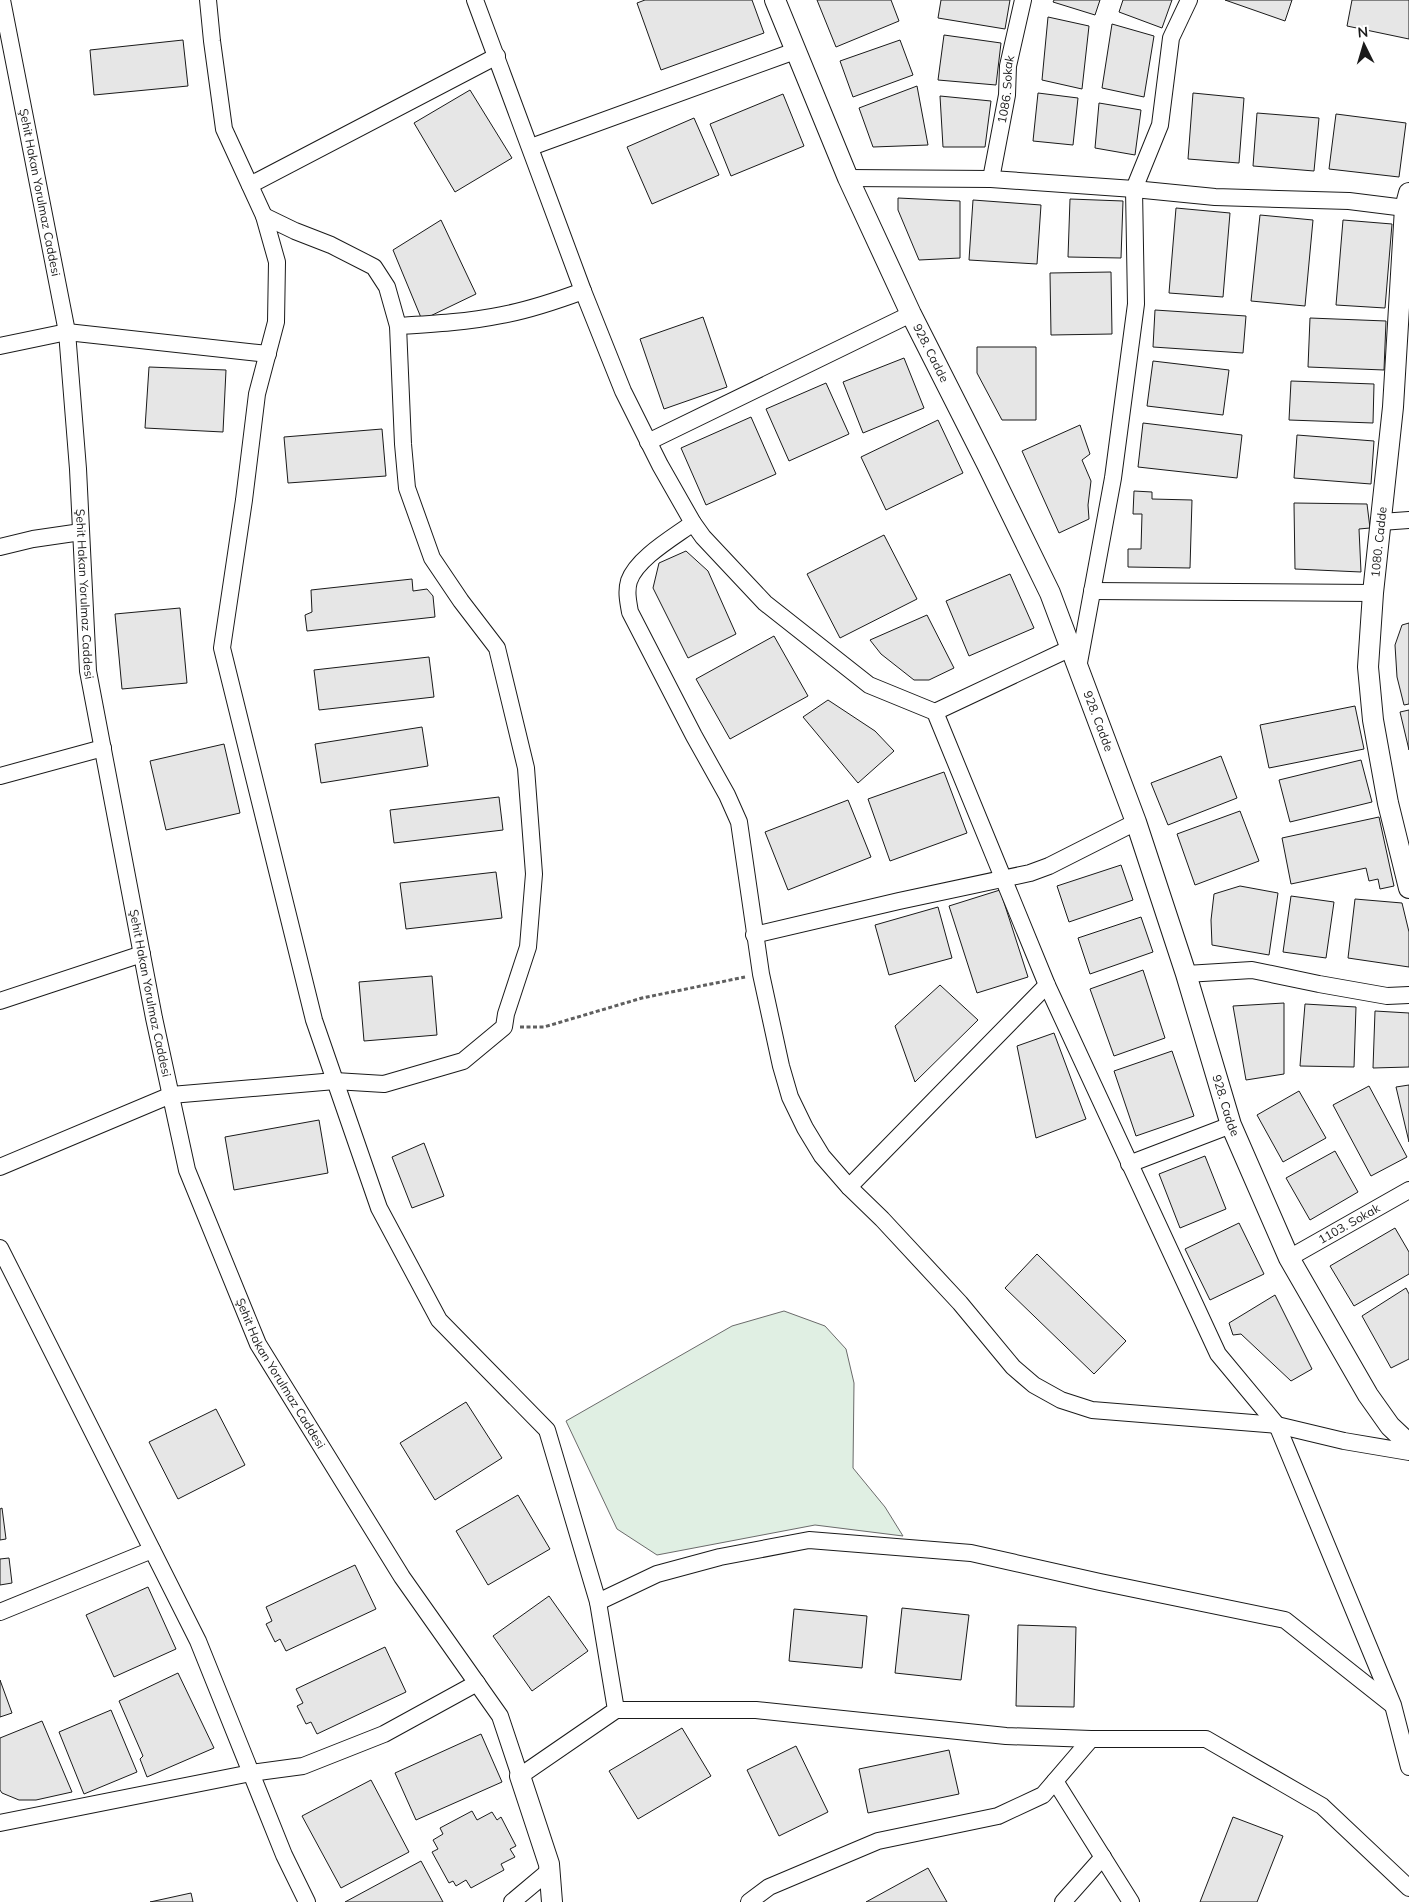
<svg xmlns="http://www.w3.org/2000/svg" width="1409" height="1902" font-family="Mulish,sans-serif">
  <rect width="100%" height="100%" fill="#fff"/>
  <!-- green -->
  <path fill="#e0efe3" stroke="#6a6a6a" d="M784 1311 825 1326 846 1349 854 1383 853 1468 885 1507 903 1536 815 1525 657 1555 617 1529 566 1421 732 1326Z"/>
  <!-- building -->
  <path fill="#e6e6e6" stroke="#1a1a1a" d="M645 0H752L764 33 661 70 637 3Z
    M817 0H891L899 21 836 47Z
    M941 0H1010L1005 29 938 18Z
    M1054 0H1100L1095 15 1053 2Z
    M1123 0H1172L1162 28 1119 12Z
    M1225 0H1292L1285 21Z
    M1352 0H1409V39L1347 26Z
    M1048 17 1089 26 1082 89 1042 80Z
    M1112 24 1154 36 1144 97 1102 88Z
    M944 35 1001 43 996 85 938 80Z
    M183 40 188 86 94 95 90 50Z
    M900 40 913 75 853 97 840 61Z
    M917 86 928 145 873 147 859 108Z
    M470 90 512 158 455 192 414 123Z
    M1038 93 1078 98 1073 145 1033 141Z
    M1193 93 1244 98 1239 163 1188 159Z
    M783 94 804 146 731 176 710 124Z
    M940 96 991 101 985 147H943Z
    M1099 103 1141 110 1135 155 1095 148Z
    M1257 113 1319 118 1314 171 1253 166Z
    M1336 114 1406 123 1399 177 1329 169Z
    M694 118 719 175 652 204 627 147Z
    M898 198 960 201V258L919 260 898 210Z
    M1070 199 1123 201 1121 258 1068 257Z
    M973 200 1041 205 1037 264 969 260Z
    M1176 208 1230 213 1223 297 1169 293Z
    M1260 215 1313 220 1305 306 1251 301Z
    M441 220 476 294 422 320 393 250Z
    M1343 220 1392 224 1385 308 1336 305Z
    M1111 272 1112 334 1051 335 1050 273Z
    M1155 310 1246 316 1243 353 1153 347Z
    M703 317 727 387 664 409 640 339Z
    M1310 318 1386 321 1384 370 1308 367Z
    M977 347H1036V420H1002L977 373Z
    M904 358 924 408 863 433 843 382Z
    M1153 361 1229 370 1223 415 1147 406Z
    M149 367 226 370 223 432 145 428Z
    M1291 381 1374 384 1373 423 1289 420Z
    M826 383 849 434 789 461 766 409Z
    M751 417 776 474 706 505 681 448Z
    M938 420 963 473 886 510 861 457Z
    M1143 423 1242 435 1237 478 1138 467Z
    M1080 425 1090 454 1082 460 1091 481 1088 505 1089 519 1059 533 1022 451Z
    M382 429 386 476 288 483 284 437Z
    M1297 435 1374 441 1371 484 1294 478Z
    M1134 491 1152 492V499L1192 500 1190 568 1128 567V549H1141L1142 514H1133Z
    M1294 503 1367 504 1370 528 1359 529 1361 572 1295 569Z
    M884 535 917 599 840 638 807 574Z
    M686 551 708 571 736 634 688 658 653 588 659 563Z
    M1010 574 1034 628 969 656 946 601Z
    M412 579 413 591 427 589 433 596 435 617 307 631 305 615 312 612 311 590Z
    M180 608 187 683 122 689 115 614Z
    M927 615 954 668 929 680H914L881 654 870 640Z
    M1409 623V704L1404 705 1397 677 1395 645 1402 625Z
    M774 636 808 696 730 739 696 679Z
    M429 657 434 697 319 710 314 670Z
    M828 700 875 731 894 751 858 783 803 717Z
    M1355 706 1364 749 1269 768 1260 725Z
    M1409 710V750L1400 712Z
    M422 727 428 766 321 783 315 744Z
    M224 744 240 813 166 830 150 761Z
    M1221 756 1237 798 1168 825 1151 783Z
    M1361 760 1372 802 1290 822 1279 780Z
    M944 772 967 833 890 861 868 799Z
    M499 797 503 830 394 843 390 810Z
    M848 800 871 857 788 890 765 832Z
    M1240 811 1259 861 1195 885 1177 834Z
    M1379 817 1394 886 1380 889 1378 879 1369 881 1366 868 1291 884 1282 838Z
    M1121 865 1133 900 1069 922 1057 886Z
    M496 872 502 918 406 929 400 883Z
    M1240 886 1278 893 1269 955 1212 945 1211 920 1214 894Z
    M1000 890 1028 977 977 993 949 906Z
    M1291 896 1334 902 1326 958 1283 952Z
    M1355 899 1402 903 1409 932V967L1348 958Z
    M938 907 952 958 889 975 875 925Z
    M1141 917 1153 952 1090 974 1078 938Z
    M1143 970 1165 1038 1114 1056 1090 989Z
    M432 976 437 1035 364 1041 359 982Z
    M940 985 978 1020 915 1082 895 1026Z
    M1284 1003V1074L1246 1080 1233 1006Z
    M1305 1004 1356 1007 1354 1067 1300 1066Z
    M1375 1011 1409 1013V1067L1373 1068Z
    M1054 1033 1086 1119 1036 1138 1017 1046Z
    M1172 1051 1194 1116 1136 1136 1114 1071Z
    M1409 1085V1142L1396 1087Z
    M1369 1086 1407 1157 1371 1176 1333 1105Z
    M1299 1091 1326 1138 1283 1162 1257 1115Z
    M319 1120 328 1173 234 1190 225 1137Z
    M424 1143 444 1196 412 1208 392 1157Z
    M1335 1151 1358 1192 1310 1220 1286 1178Z
    M1205 1156 1226 1209 1180 1228 1159 1174Z
    M1239 1223 1264 1274 1210 1300 1185 1249Z
    M1395 1228 1409 1252V1274L1354 1306 1330 1266Z
    M1037 1254 1126 1341 1094 1374 1005 1288Z
    M1406 1288 1409 1294V1359L1391 1368 1362 1316Z
    M1275 1295 1312 1369 1291 1381 1241 1334 1233 1335 1229 1323Z
    M466 1402 502 1458 435 1500 400 1443Z
    M216 1409 245 1465 178 1499 149 1442Z
    M518 1495 550 1549 488 1585 456 1531Z
    M2 1508 6 1539 0 1540V1509Z
    M9 1558 12 1583 0 1585V1559Z
    M355 1565 376 1609 286 1651 280 1639 275 1642 266 1624 272 1621 266 1607Z
    M148 1587 176 1649 114 1677 86 1615Z
    M549 1596 588 1651 532 1691 493 1636Z
    M902 1608 969 1615 961 1680 895 1673Z
    M794 1609 867 1616 862 1668 789 1661Z
    M1018 1625 1076 1627 1074 1707 1016 1706Z
    M385 1647 406 1692 317 1734 311 1722 306 1724 297 1706 303 1703 296 1689Z
    M178 1673 214 1748 147 1777 140 1759 143 1756 119 1701Z
    M0 1680 12 1713 0 1717Z
    M111 1710 137 1772 84 1794 59 1732Z
    M42 1721 72 1792 36 1800H19L2 1793 0 1790V1738Z
    M682 1728 711 1776 638 1819 609 1771Z
    M481 1734 502 1782 416 1820 395 1773Z
    M796 1746 828 1812 779 1836 747 1770Z
    M949 1750 959 1794 868 1813 859 1769Z
    M371 1780 409 1852 341 1888 302 1816Z
    M472 1811 477 1820 492 1812 497 1820 501 1817 516 1846 510 1849 515 1857 501 1864 504 1870 471 1888 466 1880 456 1886 453 1881 449 1883 432 1852 438 1849 433 1840 443 1834 440 1828Z
    M1233 1817 1283 1836 1257 1902H1200Z
    M421 1861 443 1902H345Z
    M928 1868 947 1902H866Z
    M191 1893 193 1902H150Z"/>
  <g fill="none" stroke-linecap="round" stroke-linejoin="round">
    <defs>
      <g id="minor">
        <path id="s1" d="M2 0 67 332 78 469 88 671 154 1018 187 1170 258 1344 402 1577 500 1716 520 1776 616 1710 598 1602 547 1430 439 1320 379 1208 314 1020 222 648 244 500 257 394 276 322 277 262 264 216 224 129 212 41 208 0"/>
        <path d="M475 0 583 291 623 391 660 465 693 523 703 537 765 603 869 685 935 712 1047 985 1218 1354 1277 1425 1393 1705 1409 1767"/>
        <path d="M531 147 795 51"/>
        <path d="M848 178 991 179 1134 189 1215 197 1349 201 1405 208"/>
        <path id="s2" d="M991 179 1007 95 1008 66 1023 0"/>
        <path d="M250 185 497 56"/>
        <path d="M398 326C432 324 468 322 502 315 529 310 556 301 583 291"/>
        <path d="M0 346 67 332 268 354"/>
        <path d="M648 442 911 314"/>
        <path d="M1381 522 1409 520"/>
        <path d="M693 523C674 537 637 558 629 581 626 591 628 601 630 612L694 736 727 795 739 822 761 974 781 1066 790 1097 805 1128 822 1156 849 1187 882 1219 960 1303 1013 1367 1034 1385 1061 1400 1092 1410 1277 1425 1344 1441 1409 1452"/>
        <path d="M0 547 33 539 81 532"/>
        <path d="M1092 591 1373 593"/>
        <path d="M1078 668 1113 478 1136 304 1134 189 1160 125 1171 38 1189 0"/>
        <path d="M935 712 1071 648"/>
        <path d="M0 776 103 748"/>
        <path d="M754 935 899 901 1030 873 1049 866 1136 822"/>
        <path d="M1186 974 1252 970 1319 984 1387 996 1409 995"/>
        <path d="M0 1001 142 954"/>
        <path d="M1129 1164 1231 1125"/>
        <path d="M0 1167 171 1095 335 1081 384 1084 463 1061 504 1027 506 1014 528 947 534 874 526 768 497 648 461 601 432 558 407 488 403 444 398 326 387 287 374 267 331 245 295 231 264 216"/>
        <path d="M849 1187 1047 985"/>
        <path d="M0 1248 198 1641 284 1855 307 1902"/>
        <path id="s3" d="M1289 1258 1409 1190"/>
        <path d="M598 1602 657 1574 720 1557 809 1540 971 1553 1100 1582 1285 1620 1391 1704"/>
        <path d="M0 1612 152 1550"/>
        <path d="M616 1710H756L1006 1736 1091 1739H1206L1322 1806 1409 1888"/>
        <path d="M1055 1781 1131 1902"/>
        <path d="M0 1823 251 1773 303 1766 384 1734 477 1683"/>
        <path d="M512 1902 549 1871"/>
        <path d="M749 1902 769 1887 878 1841 998 1816 1043 1795 1091 1739"/>
        <path d="M1063 1902 1103 1857"/>
      </g>
      <g id="tertiary">
        <path id="s4" d="M775 0 848 178 911 314 987 464 1050 593 1136 822 1186 974 1231 1125 1289 1258 1368 1395 1390 1426 1409 1444"/>
        <path d="M1409 193 1405 208 1393 407 1373 593 1368 667 1373 720 1388 803 1409 888"/>
        <path d="M520 1776 549 1864 552 1902"/>
      </g>
    </defs>
    <!-- minor casing -->
    <use href="#minor" stroke="#1a1a1a" stroke-width="18"/>
    <!-- tertiary casing -->
    <use href="#tertiary" stroke="#1a1a1a" stroke-width="22"/>
    <!-- path -->
    <path stroke="#5f5f5f" stroke-width="3" stroke-dasharray="4 2.5" stroke-linecap="butt" d="M520 1027H544L642 998 745 977"/>
    <!-- minor -->
    <use href="#minor" stroke="#fff" stroke-width="16"/>
    <!-- tertiary -->
    <use href="#tertiary" stroke="#fff" stroke-width="20"/>
  </g>
  <g text-anchor="middle" stroke-width="4" stroke-linejoin="round" paint-order="stroke">
    <!-- street labels -->
    <g font-size="12" fill="#1a1a1a" stroke="#fff">
      <text dy="4" stroke="none"><textPath href="#s2" startOffset="91">1086. Sokak</textPath></text>
      <text dy="4" stroke="none"><textPath href="#s1" startOffset="196">Şehit Hakan Yorulmaz Caddesi</textPath></text>
      <text dy="4" stroke="none"><textPath href="#s4" startOffset="386">928. Cadde</textPath></text>
      <text transform="translate(1379 542) rotate(-84)" y="4">1080. Cadde</text>
      <text dy="4" stroke="none"><textPath href="#s1" startOffset="601">Şehit Hakan Yorulmaz Caddesi</textPath></text>
      <text dy="4" stroke="none"><textPath href="#s4" startOffset="791">928. Cadde</textPath></text>
      <text dy="4" stroke="none"><textPath href="#s1" startOffset="1006">Şehit Hakan Yorulmaz Caddesi</textPath></text>
      <text dy="4" stroke="none"><textPath href="#s4" startOffset="1196">928. Cadde</textPath></text>
      <text dy="4" stroke="none"><textPath href="#s3" startOffset="69">1103. Sokak</textPath></text>
      <text dy="4" stroke="none"><textPath href="#s1" startOffset="1411">Şehit Hakan Yorulmaz Caddesi</textPath></text>
    </g>
  </g>
  <!-- north arrow -->
  <g transform="translate(1364 45) rotate(355)" stroke="#ffffff" stroke-width="4" paint-order="stroke">
  <path d="M0-4L9 19L0 12L-9 19Z" fill="#1a1a1a"/>
  <text y="-8" font-size="14" font-weight="bold" text-anchor="middle" fill="#1a1a1a">N</text>
  </g>
</svg>
